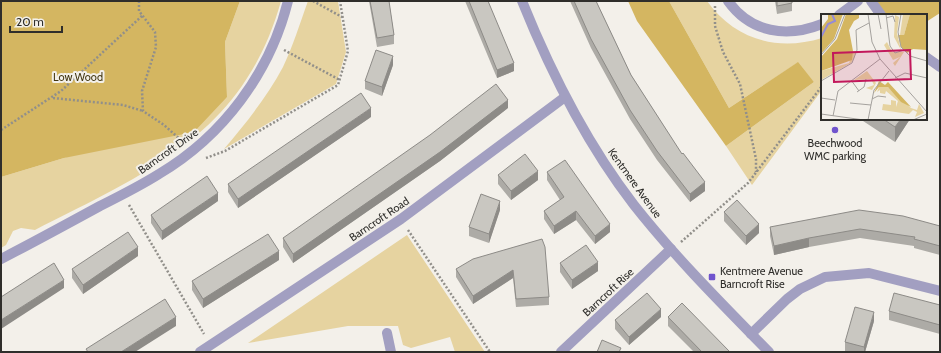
<svg xmlns="http://www.w3.org/2000/svg" width="941" height="353" font-family="Cabin,sans-serif">
  <rect width="100%" height="100%" fill="#f3f0ea"/>
  <!-- green -->
  <path fill="#e6d3a0" d="M240 1H281C244 134 147 173 35 230L21 228 13 231 6 245 1 248V177L64 158 227 97 225 42Z
    M308 1H338L346 52 336 84 224 149C246 123 267 97 283 67 293 46 300 23 308 1Z
    M669 1H707C734 39 777 52 822 38V90L752 185 726 146 814 82 797 63 729 108Z
    M407 235 485 352H455L450 337 411 348 403 345 398 326H348L248 343Z"/>
  <!-- forest -->
  <path fill="#d4b661" d="M1 1H240L225 42 227 97 194 132 64 158 1 177Z
    M628 1H669L729 108 798 62 814 82 726 146 637 21Z
    M871 1H940V13L926 22V15H881Z"/>
  <g fill="none" stroke-linecap="round" stroke-linejoin="round">
    <!-- path -->
    <path stroke="#918f8a" stroke-width="2.5" stroke-dasharray="2 2" stroke-linecap="butt" d="M139 1V11L155 32 156 47 142 91 143 111 164 125 182 141
      M313 1 342 17
      M715 6V26L723 52 740 84 756 159V172
      M284 50 340 80
      M53 98 123 105 143 111
      M1 130 61 91 143 15
      M206 158 225 151 338 85 348 51 340 1
      M129 205 204 334
      M408 230 490 352
      M681 242 748 183 822 86"/>
    <!-- minor -->
    <path stroke="#a29fc1" stroke-width="10" d="M728 1C751 33 787 38 822 24
      M839 15 858 1
      M1 259C34 242 67 224 100 206 120 196 140 186 159 174 223 136 270 73 288 1
      M387 333 391 352
      M751 334 787 299 800 289 825 277 869 273 940 291
      M200 352 401 219 565 97
      M561 352 671 249"/>
    <!-- tertiary -->
    <path stroke="#a29fc1" stroke-width="10" d="M522 1C551 73 586 143 634 205 675 257 722 304 769 352
      M871 1 881 15
      M926 57 940 67"/>
  </g>
  <!-- wall -->
  <path fill="#adaba6" d="M369 1H389L394 35V44L377 47Z
    M465 1H488L514 71 497 78Z
    M570 1H596L631 75 705 191 690 202 657 160 630 119 591 48Z
    M775 1H792V11L777 14Z
    M393 65 382 96 365 89V81Z
    M508 108 440 161 293 263 283 247V238Z
    M371 117 238 208 228 192V184Z
    M860 119H910L895 142Z
    M547 172 610 232 595 244 576 220 554 234 544 219V211L560 200 547 180Z
    M498 175 538 180 511 200 498 184Z
    M218 201 162 240 151 223V215Z
    M500 210 489 243 469 236V227Z
    M724 212 759 233 746 245 724 221Z
    M940 226V255L914 248V246L860 238 809 247 774 255 770 236V227Z
    M542 239 549 297V305L516 307 513 278 473 304 456 277V269Z
    M138 256 83 294 72 278V269Z
    M279 260 203 308 192 290V281Z
    M560 263 598 271 572 289 560 272Z
    M940 305V334L889 320V311Z
    M661 317 629 345 615 329V320Z
    M668 317 730 352H694L668 326Z
    M874 321 865 352H850L845 351V342Z"/>
  <!-- shaded-wall -->
  <path fill="#8d8b87" d="M393 56V65L382 96V87Z
    M514 63V71L497 78V70Z
    M508 100V108L440 161 293 263V254Z
    M371 108V117L238 208V199Z
    M901 119H910L895 142V127Z
    M538 171V180L511 200V191Z
    M705 182V191L690 202V194Z
    M218 193V201L162 240V231Z
    M500 201V210L489 243V234Z
    M576 211V220L554 234V226Z
    M610 224V232L595 244V236Z
    M759 224V233L746 245V236Z
    M809 238V247L774 255V246Z
    M138 247V256L83 294V285Z
    M279 251V260L203 308V299Z
    M598 262V271L572 289V280Z
    M513 270V278L473 304V296Z
    M64 280V288L1 329V320Z
    M661 309V317L629 345V337Z
    M874 312V321L865 352H864V347Z
    M176 317V326L135 352H121Z"/>
  <!-- building -->
  <path fill="#c9c7c1" stroke="#8d8b87" d="M370 1H389L394 35 377 38Z
    M469 1H488L514 63 497 70Z
    M574 1H596L631 75 682 154 683 153 705 182 690 194 657 151 630 110 591 39Z
    M777 1H792V3L777 6Z
    M376 50 393 56 382 87 365 81Z
    M496 84 508 100 440 152 293 254 283 238 430 135Z
    M361 93 371 108 238 199 228 184Z
    M883 119H901L895 127Z
    M525 154 538 171 511 191 498 175Z
    M565 160 610 224 595 236 576 211 554 226 544 211 564 197 547 172Z
    M207 176 218 193 162 231 151 215Z
    M481 194 500 201 489 234 469 227Z
    M737 200 759 224 746 236 724 212Z
    M859 210 903 216 940 226V246L914 239 915 237 860 229 809 238 774 246 770 227Z
    M128 232 138 247 83 285 72 269Z
    M268 234 279 251 203 299 192 281Z
    M542 239 545 247 549 297 516 299 513 270 473 296 456 269 473 259Z
    M586 245 598 262 572 280 560 263Z
    M54 263 64 280 1 320V297Z
    M647 293 661 309 629 337 615 320Z
    M894 293 940 305V325L889 311Z
    M165 299 176 317 121 352H88L86 349Z
    M682 303 730 352H702L668 317Z
    M855 307 874 312 864 347 845 342Z
    M602 340 621 348 619 352H597Z"/>
  <!-- markers -->
  <g fill="#7054cd" stroke="#f3f0ea" stroke-width="1.5">
    <circle cx="835" cy="130" r="4"/>
    <rect x="708" y="273" width="8" height="8" rx="2"/>
  </g>
  <g text-anchor="middle" stroke-width="4" stroke-linejoin="round" paint-order="stroke">
    <!-- park labels -->
    <g font-size="11" fill="#41350f" stroke="#f3f0ea">
      <text x="78" y="81">Low Wood</text>
    </g>
    <!-- poi labels -->
    <g font-size="11" fill="#2f2e2b" stroke="#f3f0ea">
      <text x="835" y="147">Beechwood<tspan x="835" dy="13">WMC parking</tspan></text>
      <text x="720" y="275" text-anchor="start">Kentmere Avenue<tspan x="720" dy="13">Barncroft Rise</tspan></text>
    </g>
    <!-- street labels -->
    <g font-size="11" fill="#2f2e2b" stroke="#f3f0ea">
      <text transform="translate(168 151) rotate(-35)" y="4">Barncroft Drive</text>
      <text transform="translate(635 183) rotate(54)" y="4">Kentmere Avenue</text>
      <text transform="translate(379 219) rotate(-34)" y="4">Barncroft Road</text>
      <text transform="translate(608 292) rotate(-43)" y="4">Barncroft Rise</text>
    </g>
  </g>
  <!-- overview -->
  <g transform="translate(821 14)">
    <rect width="106" height="106" fill="#f3f0ea"/>
    <path d="M82 0H89L83 21H79ZM74 1 78 3 76 19 80 36 73 23ZM66 28 71 38H83L74 52 72 49 79 43 72 46 63 31ZM32 37H35L33 45 30 49 0 66V57L28 49ZM46 57 55 69 51 76 45 74 53 71 50 65 33 66ZM58 73H67L90 94 96 96 98 90 103 99 94 103 96 98 92 96 88 100 61 96 62 90 70 91V86L75 87V93L77 87 65 77 64 80 59 79V76L56 78Z" fill="#e6d3a0"/>
    <path d="M7 0H22L13 25 0 40V14L7 5ZM25 0H38V4L33 7 28 16 32 37 31 46 0 57V43L16 25ZM89 0H106V36L92 35 86 39 80 33 77 21H83ZM58 67 64 71 67 68 90 93 80 88 67 73H58L53 79Z" fill="#d4b661"/>
    <path fill="none" stroke="#958ad6" stroke-width="2" d="M0 23 7 10 14 7 11 0"/>
    <path fill="none" stroke="#a5a29e" stroke-width="1" d="M47 0 51 28 59 45 106 98M57 0 60 15M65 0 69 32 74 39 83 36M80 0 77 18 80 33 89 42 106 47M65 4 72 2 74 8M0 41 14 25 24 0M74 64 84 59 106 64M30 66 38 77M0 67 31 49 36 36 35 16 48 9M36 78 43 73 45 65M0 84 14 86M51 85 57 82 65 83M29 89 50 91M0 100 43 106M12 102 17 77 59 45M47 106 53 76 68 57M92 106 106 100"/>
    <path fill="#c2185b" fill-opacity="0.15" stroke="#c2185b" stroke-width="2" d="M89 36 90 65 13 68 12 39Z"/>
    <rect width="106" height="106" fill="none" stroke="#2f2e2b" stroke-width="2"/>
  </g>
  <!-- border -->
  <rect width="941" height="353" fill="none" stroke="#2f2e2b" stroke-width="4"/>
  <!-- scale -->
  <path d="M10 26v6h52v-6" fill="none" stroke="#2f2e2b" stroke-width="2"/>
  <text x="16" y="26" font-size="12" fill="#2f2e2b" stroke="#f3f0ea" stroke-width="3" paint-order="stroke">20 m</text>
</svg>
